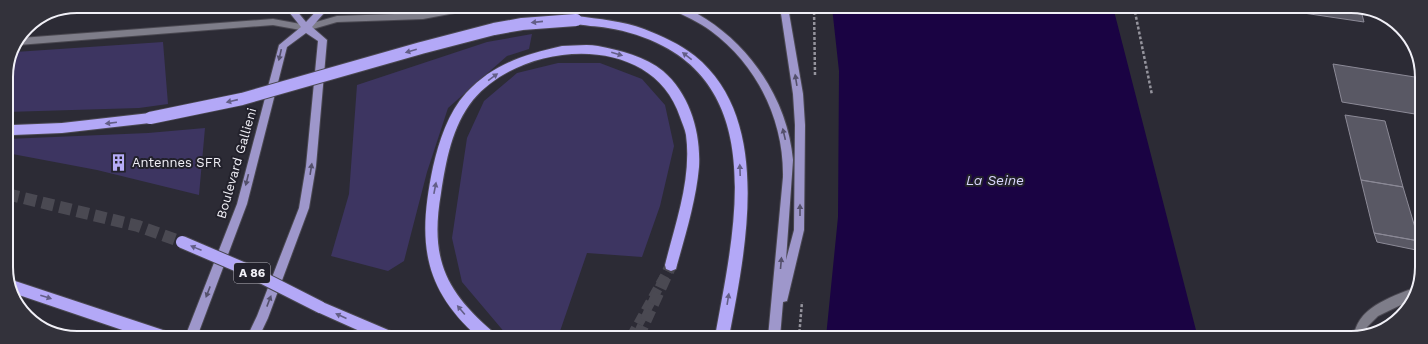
<svg xmlns="http://www.w3.org/2000/svg" width="1428" height="344" font-family="'Work Sans',sans-serif">
  <rect width="100%" height="100%" fill="#2c2b35"/>
  <!-- green -->
  <path fill="#3d3561" d="M532 34 529 49 507 56 448 108 427 172 404 261 388 271 331 256 349 194 357 85 487 42Z
    M163 42 168 104 139 108 6 112V72L15 52Z
    M558 63H600L642 79 665 105 674 146 660 206 642 257 587 253 558 337H511L506 334 462 282 452 238 467 138 484 101 517 73Z
    M205 128 199 195 97 170 7 153V139L148 133Z"/>
  <!-- water -->
  <path fill="#1a0343" d="M832 7H1113L1198 338 826 337 838 217 839 71Z"/>
  <!-- building -->
  <path fill="#595864" stroke="#8c8a97" d="M1263 7H1360L1364 22Z
    M1333 64 1421 78V115L1342 102Z
    M1345 115 1385 121 1403 187 1361 180Z
    M1361 180 1403 187 1419 241 1374 233Z
    M1374 233 1419 241 1421 251 1377 242Z"/>
  <g fill="none" stroke-linecap="round" stroke-linejoin="round">
    <!-- major-tunnel -->
    <path stroke="#4a4952" stroke-width="10" stroke-dasharray="10 5" stroke-linecap="butt" d="M631 337 671 265"/>
    <!-- highway-tunnel -->
    <path stroke="#4a4952" stroke-width="12" stroke-dasharray="12 6" stroke-linecap="butt" d="M7 194 138 226 182 242
      M638 337 671 265"/>
    <defs>
      <path id="minor" d="M457 6H480L476 9 423 19 337 22 306 31 273 25 18 45 21 38 273 19 306 25 337 16 423 13Z
        M1414 288 1416 289 1409 301 1378 316 1367 327 1365 334 1354 338C1355 309 1390 297 1414 288Z"/>
      <path id="major" d="M289 6H297L296 10 306 22 321 6H330L312 27 327 40 316 166 309 208 268 318 259 337H247L257 316 299 208 306 166 318 41 306 33 287 47 247 204 197 337H185L237 204 279 45 301 27 289 12Z
        M670 7C683 5 695 12 706 19 754 50 788 103 793 160L786 260 794 230 795 125 793 94 780 7H788L803 94 805 125 804 230 788 297 787 301 783 302 780 337H768L783 177C784 120 757 65 711 31 699 22 685 16 671 9Z"/>
      <path id="highway" d="M576 16C599 19 623 21 644 29 662 36 680 44 695 56 774 120 745 252 729 337H715C731 244 769 101 663 46 646 37 627 31 608 28 597 26 584 26 572 23L571 20 572 17Z
        M562 46C574 46 587 44 598 46 620 50 646 57 663 71 690 94 701 133 699 167 696 200 686 233 677 265L676 269 671 271 666 269 665 265C675 224 692 179 686 135 685 129 682 123 680 117 652 31 523 40 473 100 452 126 446 161 441 193 430 257 444 290 493 332L495 337H478C421 287 418 238 433 167 439 141 448 113 466 93 494 63 524 55 562 46Z
        M150 113 154 115 156 118 154 121 150 123 62 133 13 135 9 133 7 130 9 127 13 125 62 123Z
        M9 279 163 330 168 332 170 337H143L13 293 7 281Z
        M320 301 393 332 395 337H373L315 311 313 307 315 303Z"/>
    </defs>
    <!-- minor casing -->
    <use href="#minor" stroke="#4a4851" stroke-width="2"/>
    <!-- major casing -->
    <use href="#major" stroke="#4a4851" stroke-width="2"/>
    <!-- highway casing -->
    <use href="#highway" stroke="#4a4851" stroke-width="2"/>
    <!-- path -->
    <path stroke="#95949d" stroke-width="2.5" stroke-dasharray="3 2" stroke-linecap="butt" d="M814 7 815 75
      M1134 7 1152 95
      M799 337 802 302"/>
    <!-- minor -->
    <use href="#minor" fill="#7e7d89" fill-rule="evenodd"/>
    <!-- major -->
    <use href="#major" fill="#9e97cb" fill-rule="evenodd"/>
    <!-- highway -->
    <use href="#highway" fill="#b3a8f7" fill-rule="evenodd"/>
    <defs>
      <path id="highway-bridge" d="M150 118 242 99 421 48 494 29 522 24 576 20
        M182 242 245 269 320 307"/>
    </defs>
    <!-- highway-bridge casing -->
    <use href="#highway-bridge" stroke="#4a4851" stroke-width="14" stroke-linecap="butt"/>
    <!-- highway-bridge -->
    <use href="#highway-bridge" stroke="#b3a8f7" stroke-width="12"/>
  </g>
  <!-- one-way arrows -->
  <defs><path id="oneway-solid" d="M-6-.8H1V-3.2L6.5 0L1 3.2V.8H-6Z"/></defs>
  <g fill="#635e87">
    <use href="#oneway-solid" transform="translate(537 22) rotate(174)"/>
    <use href="#oneway-solid" transform="translate(411 51) rotate(164)"/>
    <use href="#oneway-solid" transform="translate(617 54) rotate(16)"/>
    <use href="#oneway-solid" transform="translate(687 56) rotate(-142)"/>
    <use href="#oneway-solid" transform="translate(493 77) rotate(-36)"/>
    <use href="#oneway-solid" transform="translate(232 101) rotate(167)"/>
    <use href="#oneway-solid" transform="translate(111 123) rotate(173)"/>
    <use href="#oneway-solid" transform="translate(740 170) rotate(-92)"/>
    <use href="#oneway-solid" transform="translate(435 188) rotate(-79)"/>
    <use href="#oneway-solid" transform="translate(196 248) rotate(-158)"/>
    <use href="#oneway-solid" transform="translate(46 297) rotate(18)"/>
    <use href="#oneway-solid" transform="translate(728 299) rotate(-81)"/>
    <use href="#oneway-solid" transform="translate(461 310) rotate(-130)"/>
    <use href="#oneway-solid" transform="translate(341 316) rotate(-156)"/>
  </g>
  <g fill="#54506b">
    <use href="#oneway-solid" transform="translate(280 55) rotate(103)"/>
    <use href="#oneway-solid" transform="translate(796 80) rotate(-99)"/>
    <use href="#oneway-solid" transform="translate(784 134) rotate(-103)"/>
    <use href="#oneway-solid" transform="translate(311 169) rotate(-81)"/>
    <use href="#oneway-solid" transform="translate(247 180) rotate(104)"/>
    <use href="#oneway-solid" transform="translate(800 210) rotate(-90)"/>
    <use href="#oneway-solid" transform="translate(781 263) rotate(-85)"/>
    <use href="#oneway-solid" transform="translate(208 292) rotate(111)"/>
    <use href="#oneway-solid" transform="translate(269 301) rotate(-69)"/>
  </g>
  <!-- icons -->
  <defs>
    <symbol id="building-bare" viewBox="-9 -9 18 18"><path d="M-4-6H4V6H1V3H-1V6H-4ZM-2.5-4.3h1.7v1.8h-1.7ZM.8-4.3h1.7v1.8H.8ZM-2.5-1h1.7V.8h-1.7ZM.8-1h1.7V.8H.8Z" fill="#b6acf8" stroke="#22212b" stroke-width="2.5" paint-order="stroke"/></symbol>
  </defs>
  <g fill-rule="evenodd">
    <use href="#building-bare" x="106" y="150" width="25" height="25"/>
  </g>
  <g text-anchor="middle" stroke-width="4" stroke-linejoin="round" paint-order="stroke">
    <!-- shield labels -->
    <rect fill="#22212b" stroke="#b3b2ba" stroke-width="1" x="234" y="263" width="36" height="20" rx="3"/>
    <g font-size="12" font-weight="bold" fill="#f1f0f7">
      <text x="252" y="277">A 86</text>
    </g>
    <!-- poi labels -->
    <g font-size="13" fill="#f1f0f7" stroke="#22212b" text-anchor="start">
      <text x="132" y="167">Antennes SFR</text>
    </g>
    <!-- street labels -->
    <g font-size="13" fill="#f1f0f7" stroke="#22212b">
      <text transform="translate(236 163) rotate(-74)" y="5">Boulevard Gallieni</text>
    </g>
    <!-- water labels -->
    <g font-size="14" font-style="italic" fill="#dad6fe" stroke="#22212b">
      <text x="995" y="185">La Seine</text>
    </g>
  </g>
  <!-- crop -->
  <path d="M0 0H1428V344H0ZM77 13H1351A64 64 0 0 1 1415 77V267A64 64 0 0 1 1351 331H77A64 64 0 0 1 13 267V77A64 64 0 0 1 77 13Z" fill="#33323b" fill-rule="evenodd"/>
  <path fill="none" stroke="#f1f0f7" stroke-width="2" d="M77 13H1351A64 64 0 0 1 1415 77V267A64 64 0 0 1 1351 331H77A64 64 0 0 1 13 267V77A64 64 0 0 1 77 13Z"/>
</svg>
